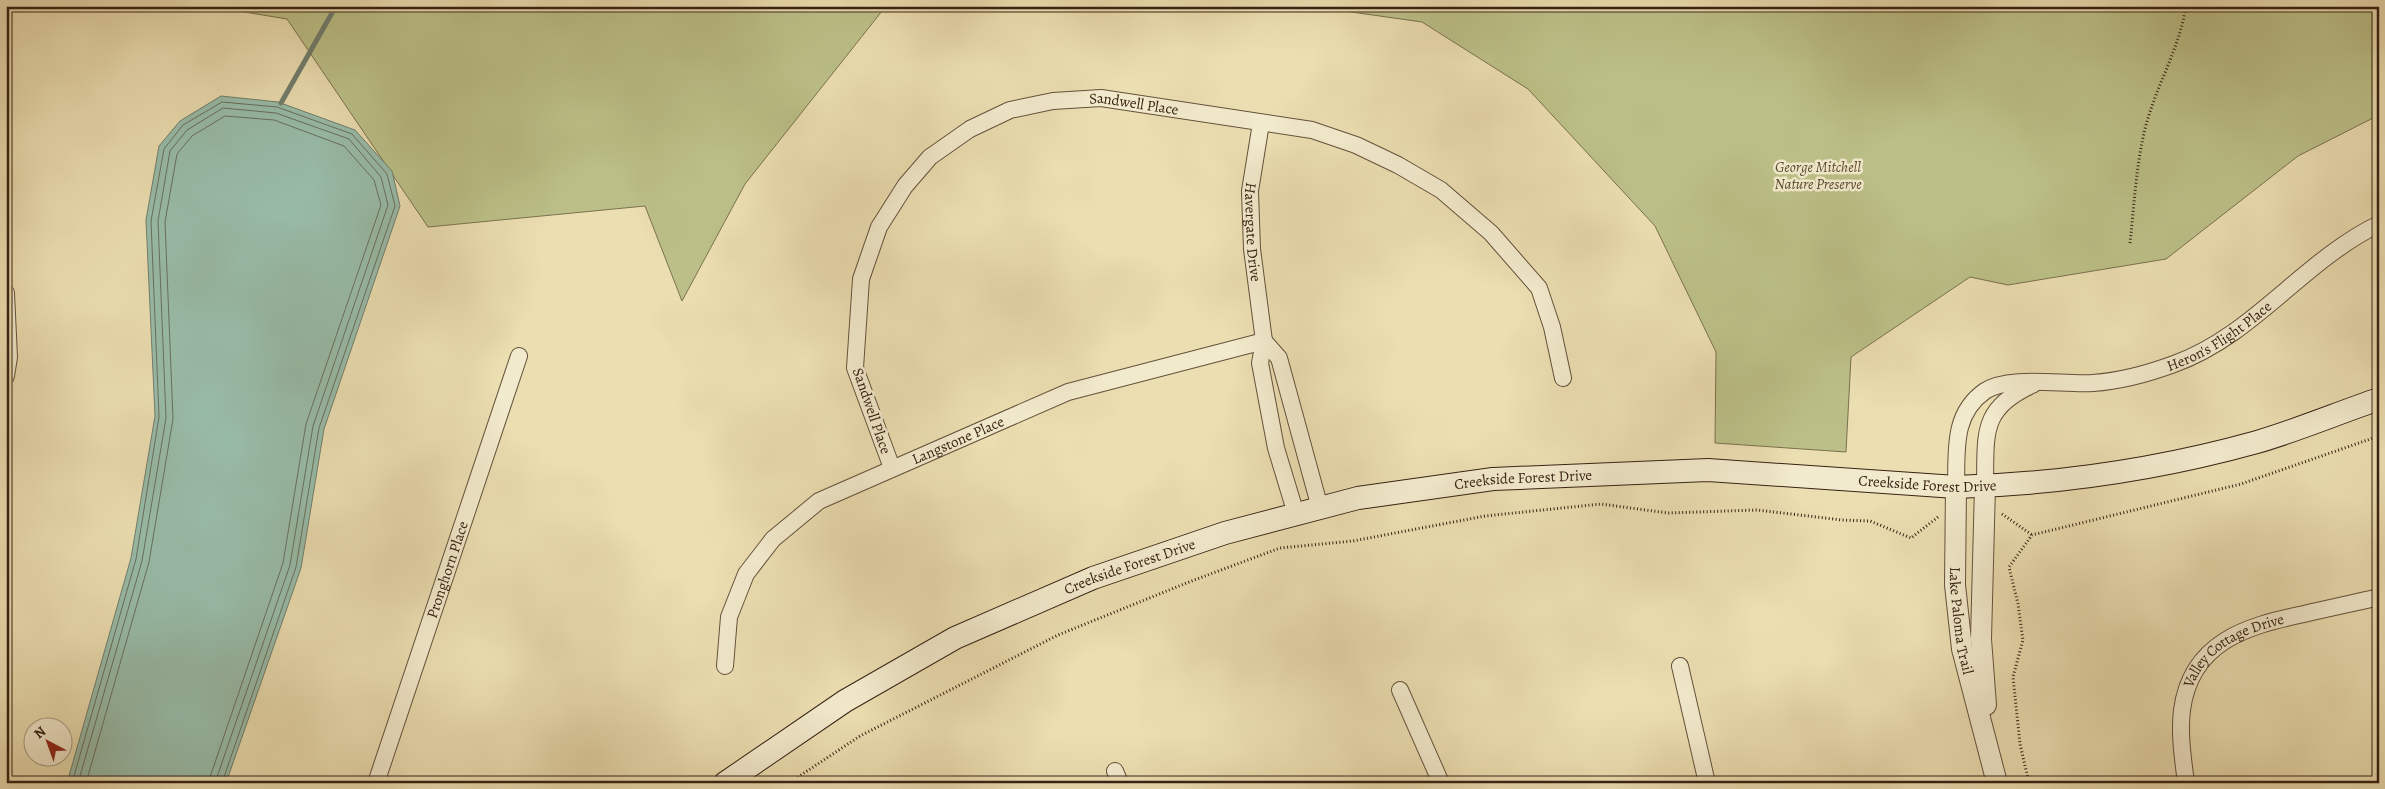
<svg xmlns="http://www.w3.org/2000/svg" width="2385" height="789" font-family="Alegreya,serif">
  <rect width="100%" height="100%" fill="#ebdeb1"/>
  <filter id="stains"><feTurbulence type="fractalNoise" baseFrequency=".004" numOctaves="4"/><feColorMatrix values="0 0 0 0 .2 0 0 0 0 .09 0 0 0 0 .02 0 0 0 .5 -.17"/></filter>
  <radialGradient id="worn" r=".72"><stop offset=".6" stop-color="#630" stop-opacity="0"/><stop offset="1" stop-color="#630" stop-opacity=".3"/></radialGradient>
  <!-- green -->
  <path fill="#bcc088" stroke="#7a714e" d="M208 6H886L745 184 682 301 645 206 428 227 287 19Z
    M1309 6H2379V115L2298 156 2166 259 2008 285 1970 277 1851 357 1846 452 1715 443 1716 352 1655 226 1528 89 1422 22Z"/>
  <!-- water -->
  <path fill="#98bca9" stroke="#717e6d" d="M221 96 278 102 355 130 392 171 400 206 324 429 301 568 226 783H67L131 558 155 416 146 220 159 146 180 121Z"/>
  <g fill="none" stroke-linecap="round" stroke-linejoin="round">
    <!-- shore -->
    <path stroke="#686f5e" stroke-width="1" d="M72 783 136 559 159 417 151 221 164 149 183 125 222 102 277 107 352 134 387 174 395 206 319 428 296 567 222 783
      M78 783 142 561 166 418 158 221 170 151 187 130 223 108 276 113 349 139 381 177 388 205 313 426 290 565 215 783
      M86 783 149 562 173 419 165 222 177 154 192 136 225 116 274 120 344 146 374 180 381 205 306 424 283 563 208 783"/>
    <!-- stream -->
    <path stroke="#717e6d" stroke-width="5" d="M281 103 336 6"/>
    <defs>
      <g id="minor">
        <path id="s1" d="M1261 123 1250 191 1252 249 1264 341 1260 363 1276 448 1296 514"/>
        <path d="M6 293 9 357 6 376"/>
        <path d="M1264 341 1279 358 1320 508"/>
        <path id="s2" d="M892 468 855 368 861 279 879 227 905 186 930 157 970 129 1010 110 1053 101 1101 98 1312 130 1356 145 1398 165 1441 190 1491 233 1539 288 1552 327 1563 378"/>
        <path d="M1985 486C1986 433 1980 408 2034 384"/>
        <path id="s3" d="M1956 487C1957 451 1952 414 1985 391 2009 375 2063 385 2093 383 2121 381 2147 374 2174 364 2253 336 2304 260 2379 224"/>
        <path id="s4" d="M725 666 729 617 746 574 773 539 819 501 1068 392 1264 341"/>
        <path d="M1680 666 1707 783"/>
        <path d="M1400 690 1441 783"/>
        <path d="M1115 771 1120 783"/>
        <path id="s5" d="M376 783 519 356"/>
        <path id="s6" d="M2186 783C2183 759 2179 734 2182 710 2191 642 2246 626 2304 614 2329 608 2354 603 2379 597"/>
      </g>
      <g id="tertiary">
        <path d="M1985 486 1981 639 1986 705"/>
        <path id="s7" d="M1956 487 1955 585 1962 649 1997 783"/>
      </g>
      <g id="secondary">
        <path id="s8" d="M725 783 845 701 955 638 1093 578 1225 533 1358 498 1493 479 1708 470 1956 487C2057 484 2160 469 2257 442 2298 430 2338 413 2379 399"/>
      </g>
    </defs>
    <!-- minor casing -->
    <use href="#minor" stroke="#64513b" stroke-width="18"/>
    <!-- tertiary casing -->
    <use href="#tertiary" stroke="#64513b" stroke-width="22"/>
    <!-- secondary casing -->
    <use href="#secondary" stroke="#372214" stroke-width="24"/>
    <!-- path -->
    <path stroke="#372214" stroke-width="3" stroke-dasharray="1 2.5" stroke-linecap="butt" d="M2130 243C2134 207 2136 168 2144 133 2154 89 2179 51 2186 6
      M2002 514 2032 535
      M789 783 860 736 1058 635 1189 582 1280 548 1353 541 1485 516 1601 504 1668 513 1757 510 1842 520 1870 521 1911 538 1938 517
      M2029 783 2020 744 2013 677 2023 640 2018 604 2009 567 2032 535 2241 484 2379 436"/>
    <!-- minor -->
    <use href="#minor" stroke="#f2eacc" stroke-width="16"/>
    <!-- tertiary -->
    <use href="#tertiary" stroke="#f2eacc" stroke-width="20"/>
    <!-- secondary -->
    <use href="#secondary" stroke="#f2eacc" stroke-width="22"/>
  </g>
  <g text-anchor="middle" stroke-width="5" stroke-linejoin="round" paint-order="stroke">
    <!-- street labels -->
    <g font-size="15" fill="#372214" stroke="#f2eacc">
      <text dy="5" stroke="none"><textPath href="#s2" startOffset="556">Sandwell Place</textPath></text>
      <text dy="5" stroke="none"><textPath href="#s1" startOffset="110">Havergate Drive</textPath></text>
      <text dy="5" stroke="none"><textPath href="#s3" startOffset="351">Heron's Flight Place</textPath></text>
      <text transform="translate(872 411) rotate(71)" y="5">Sandwell Place</text>
      <text dy="5" stroke="none"><textPath href="#s4" startOffset="351">Langstone Place</textPath></text>
      <text dy="5" stroke="none"><textPath href="#s8" startOffset="866">Creekside Forest Drive</textPath></text>
      <text dy="5" stroke="none"><textPath href="#s8" startOffset="1271">Creekside Forest Drive</textPath></text>
      <text dy="5" stroke="none"><textPath href="#s8" startOffset="461">Creekside Forest Drive</textPath></text>
      <text dy="5" stroke="none"><textPath href="#s5" startOffset="225">Pronghorn Place</textPath></text>
      <text dy="5" stroke="none"><textPath href="#s7" startOffset="134">Lake Paloma Trail</textPath></text>
      <text dy="5" stroke="none"><textPath href="#s6" startOffset="159">Valley Cottage Drive</textPath></text>
    </g>
    <!-- park labels -->
    <g font-size="15" font-style="italic" fill="#584a31" stroke="#f2eacc">
      <text x="1818" y="172">George Mitchell<tspan x="1818" dy="17">Nature Preserve</tspan></text>
    </g>
  </g>
  <!-- margin -->
  <rect width="2385" height="789" fill="none" stroke="#ebdeb1" stroke-width="25"/>
  <rect x="8" y="8" width="2370" height="774" fill="none" stroke="#372214" stroke-width="2.5"/>
  <rect x="12" y="12" width="2360" height="764" fill="none" stroke="#372214"/>
  <!-- north arrow -->
  <g transform="translate(48 742) rotate(319)"><circle r="24" fill="#f2eacc" stroke="#a79a82"/>
  <path d="M0-4L9 19L0 12L-9 19Z" fill="#8f2418"/>
  <text y="-8" font-size="14" font-weight="bold" text-anchor="middle" fill="#372214">N</text>
  </g>
  <rect width="100%" height="100%" filter="url(#stains)"/>
  <rect width="100%" height="100%" fill="url(#worn)"/>
</svg>
